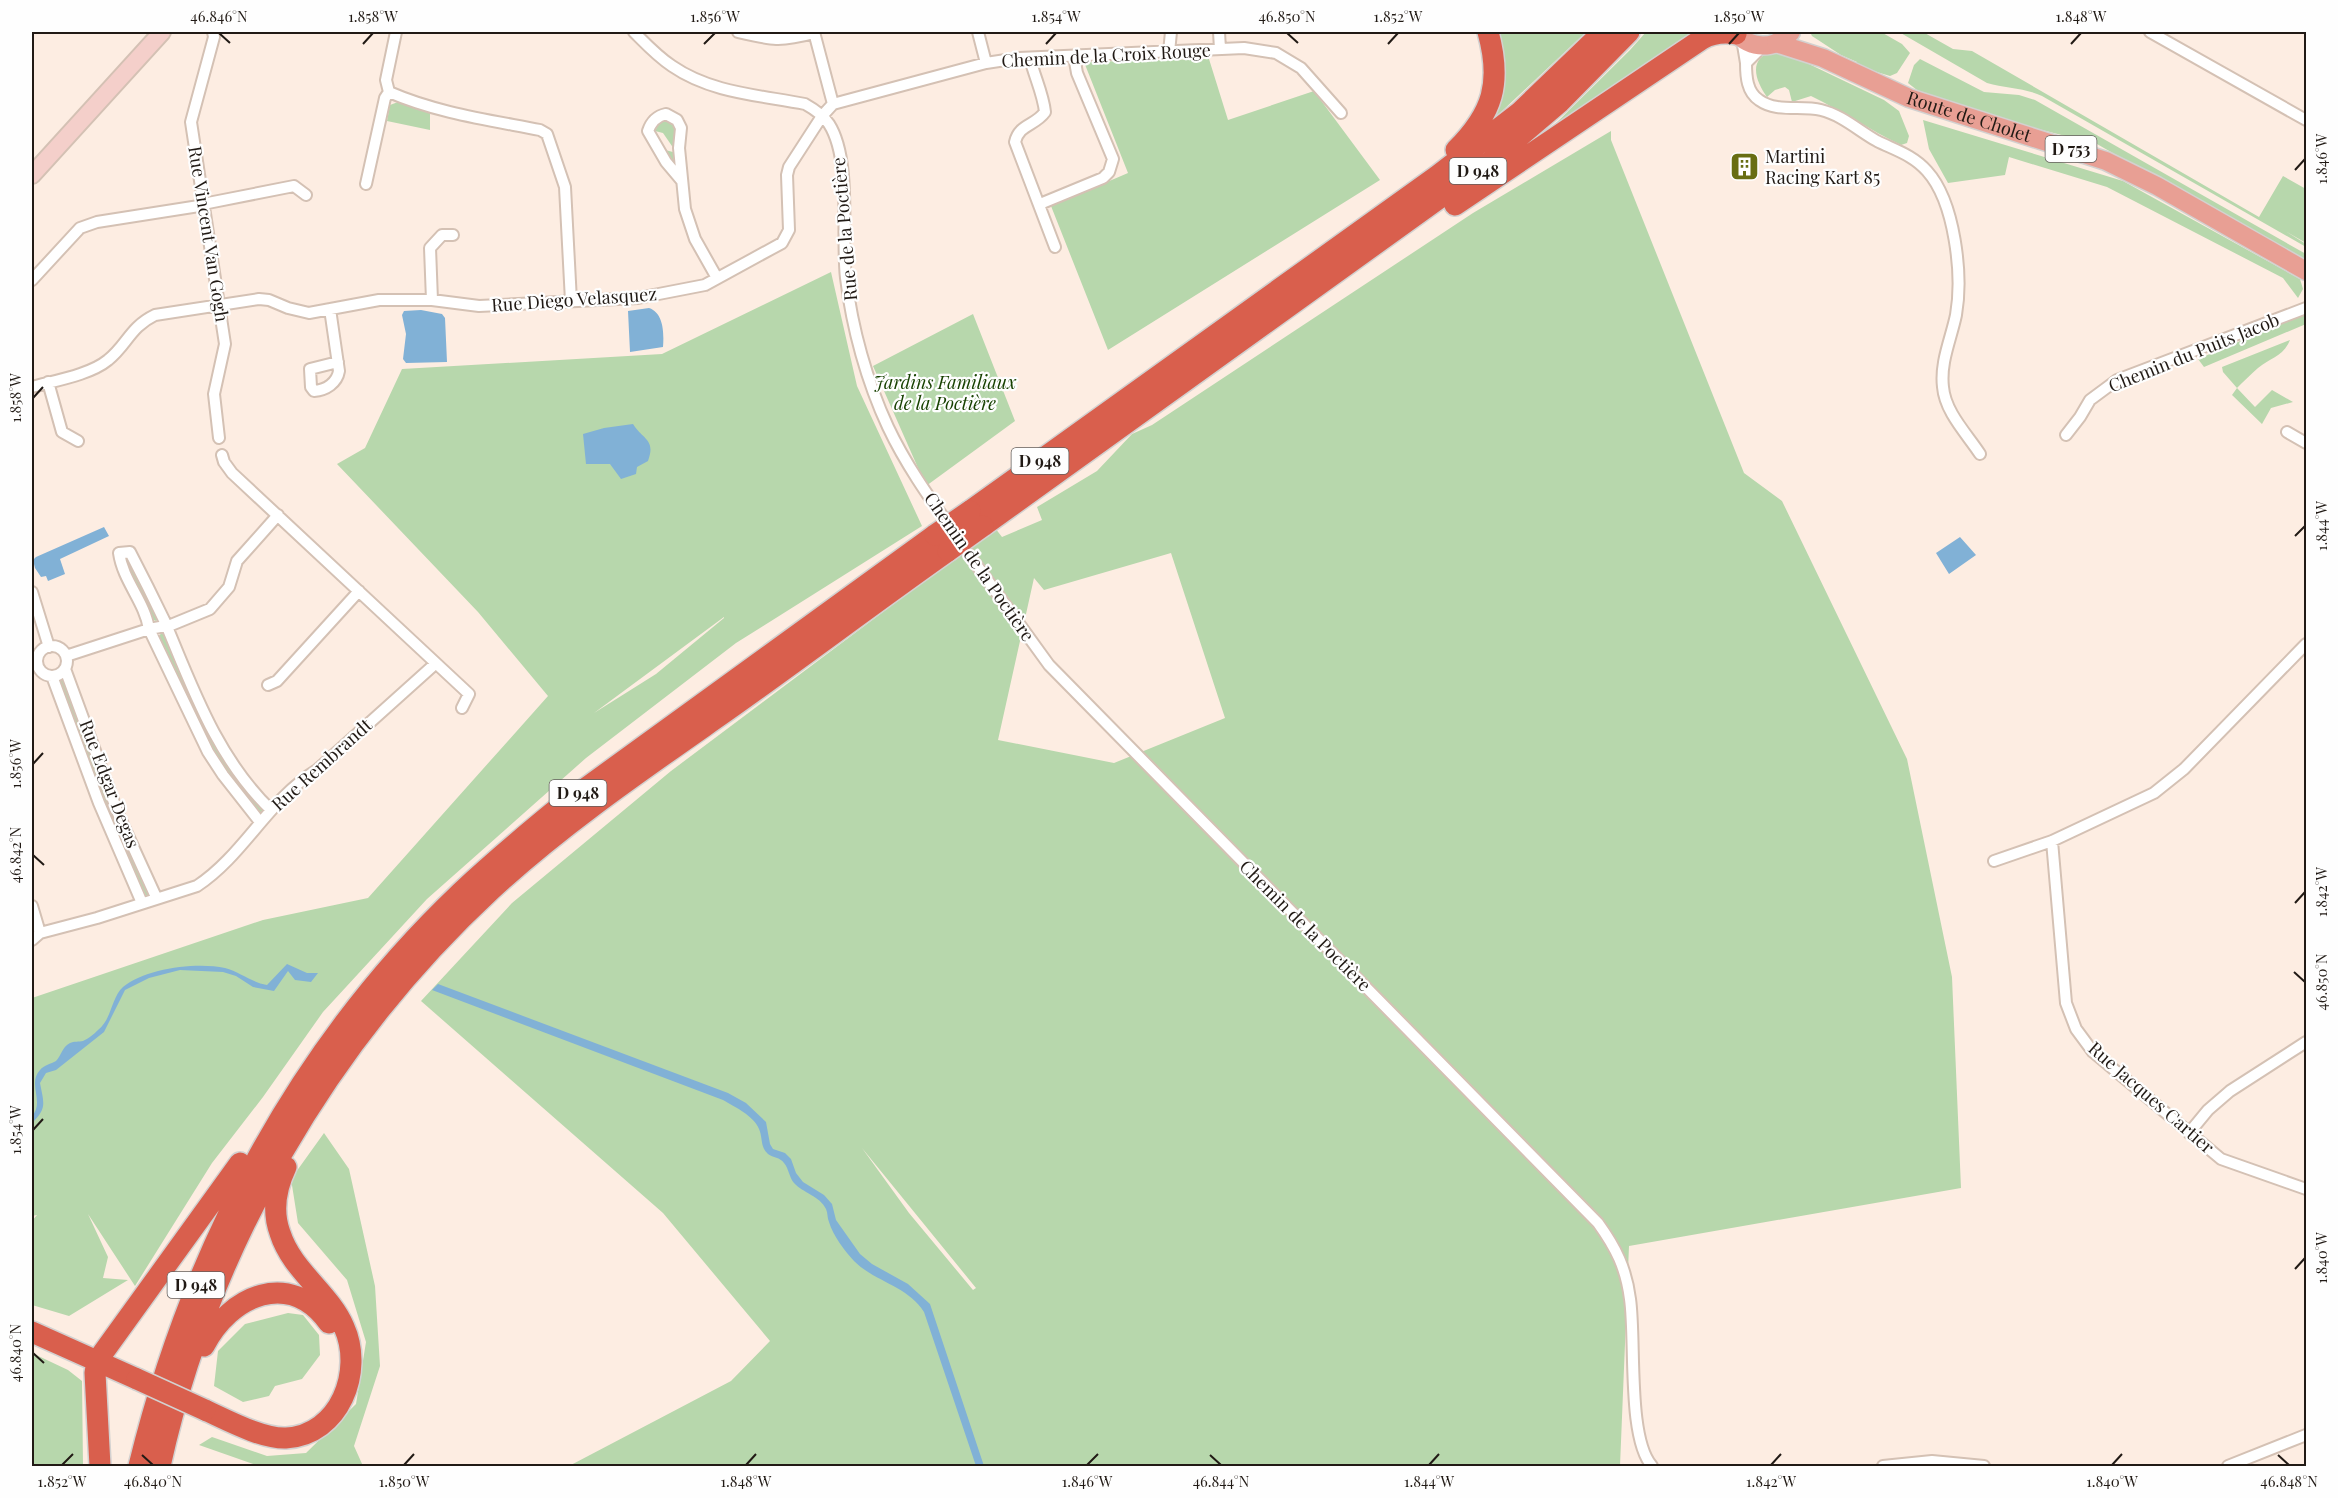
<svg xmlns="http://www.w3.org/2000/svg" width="2338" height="1498" font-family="'Playfair Display',serif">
  <rect width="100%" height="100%" fill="#fdede2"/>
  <!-- green -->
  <path fill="#b7d7ac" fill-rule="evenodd" d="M1495 32H1586L1482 130Z
    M1646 32H1700L1541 138 1630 50Z
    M1810 32H1881L1902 44 1910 53 1897 73 1890 76 1857 66V62L1841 55 1812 36Z
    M1899 32H1923L1953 49 1972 51 2259 217 2283 176 2306 189V243L2285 231 2306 244V247L2042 96C2025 88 2005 88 1987 83Z
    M1775 51 1788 54 1884 100 1899 111 1909 136 1907 143 1901 145C1870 130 1842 111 1811 96L1792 102 1789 90 1785 87 1775 90 1767 97C1755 80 1747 57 1775 51Z
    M1209 59 1228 120 1314 91 1380 180 1108 350 1051 206 1128 173 1084 62Z
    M1920 59 1984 92 2019 95 2035 100 2306 254V264L2097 144 1982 115 1922 94 1908 83 1914 65Z
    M398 102 430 112V130L387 121 390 105Z
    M665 119C683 124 677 144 676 160L674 161 671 160 665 150 673 152 674 149 663 133 655 131 660 121Z
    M1923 120 2123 181 2300 279 2303 289 2298 298 2283 278 2107 187 2009 157 2005 175 1948 183 1929 149Z
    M1611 131V140L1744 473 1782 501 1907 759 1952 977 1961 1188 1629 1246 1620 1466H569L731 1381 770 1341 663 1213 421 1001 512 903 671 771 995 528 1002 537 1042 520 1037 507 1097 471 1132 434 1152 425 1473 213ZM1171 553 1225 718 1114 763 998 740 1034 578 1044 590ZM862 1148 976 1288 973 1290 909 1213Z
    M831 272 857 386 922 526 736 643 586 758 427 899 323 1012 263 1097 212 1163 135 1286 88 1214 108 1257 103 1278 128 1280 69 1316 32 1305V1221L37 1215 32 1216V998L263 920 368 898 548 696 478 612 337 464 365 448 402 369 662 354ZM724 618 656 674 594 713 724 617Z
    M2306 313V324L2204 367 2198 359Z
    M973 314 1015 421 926 486 873 366Z
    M2290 340C2283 357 2271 357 2258 368 2251 374 2244 381 2237 388L2255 407 2272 390 2293 402 2271 408 2262 424 2232 395 2237 388 2223 372 2222 367Z
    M130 566 133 567 159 618 156 621 152 619 128 569Z
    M161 633 164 634 206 729 264 809 262 813 260 814 221 768 158 639Z
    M62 679 64 680 150 896H143L108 816 58 682Z
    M324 1133 349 1169 375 1286 380 1366 354 1446 363 1466H259L199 1445 212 1437 267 1456 306 1453 356 1404 366 1342 347 1280 298 1223 291 1179Z
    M288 1313 303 1315 319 1335 320 1355 302 1379 275 1386 269 1396 243 1402 214 1386 218 1351 245 1324Z
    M32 1353 68 1370 82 1381 83 1466H32Z"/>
  <!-- water -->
  <path fill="#81b1d6" d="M649 308C664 313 664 334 663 347L630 352 628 311Z
    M421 310 442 314 445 318 447 362 406 363 403 359 406 334 402 315 404 311Z
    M633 424C643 440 656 439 648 461L637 467 636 474 621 479 610 464H586L583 434 604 428Z
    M104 527 109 536 60 559 65 574 48 581 46 576 41 577 35 568 33 560 36 557Z
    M1960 537 1976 555 1949 574 1936 553Z
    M287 964 307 973H318L311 982 295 980 288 971 274 991 253 987 236 976 223 972 180 970 149 978 125 990 104 1032 56 1070 46 1073 40 1083C44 1104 47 1108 32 1123V1116C45 1102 27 1084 40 1070 44 1065 51 1064 56 1061 61 1056 62 1047 70 1043 74 1041 79 1042 83 1041 88 1039 94 1034 98 1030 112 1019 111 998 123 987 146 968 197 962 225 968 240 972 251 982 267 985Z
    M438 984 728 1093 746 1103 766 1122 770 1144 773 1149 785 1153 791 1159 796 1173 803 1182 824 1195 832 1204 836 1220 860 1254 872 1264 908 1284 930 1304 984 1466H976L924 1312C908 1286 875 1282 854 1261 845 1251 833 1236 829 1222 827 1218 828 1213 826 1209 820 1196 803 1193 794 1183 789 1177 789 1169 784 1163 780 1157 773 1158 768 1154 760 1147 763 1138 759 1129 754 1116 735 1107 723 1100L432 990Z"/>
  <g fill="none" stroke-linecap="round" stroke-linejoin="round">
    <defs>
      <path id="street" d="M213 32 214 37 191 122 225 344 214 394 219 438
        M634 32C646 44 657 56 672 66 711 93 759 95 805 104 814 109 823 115 829 124 852 160 841 235 846 278 852 328 867 382 888 427 905 463 928 496 951 528
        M738 32C772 40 780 42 814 33
        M814 32 833 104
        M978 32 986 63
        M1219 32 1220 49
        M2150 32 2306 120
        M1742 39 1746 63 1763 46
        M1169 52 1171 32
        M1030 58C1034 76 1043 93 1045 112 1035 126 1019 124 1015 142L1055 247
        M1746 63C1746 77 1747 92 1759 100 1777 113 1801 105 1821 110 1842 115 1859 131 1877 141 1895 150 1913 155 1927 171 1955 202 1963 275 1956 315 1951 339 1940 362 1943 387 1945 412 1967 434 1980 454
        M389 92C437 113 489 120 540 130L547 134 565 187 571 301
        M682 181 666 162 648 131C651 122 657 116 666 114L677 120 681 128 679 148 685 209 695 239 717 278
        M366 184 385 98 389 92 386 80 396 32
        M1040 204 1103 178 1109 172 1113 159 1077 73 1074 56
        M32 280 80 228 97 222 199 206 208 203 294 186 306 195
        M432 300 430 248 442 235H453
        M330 309 339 371C337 383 326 390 314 391L311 387 310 369 338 362
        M48 382 62 432 78 441
        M32 387C53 381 90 375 108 360 127 345 130 327 155 315L259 299 269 300 288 308 309 313 379 300H432L479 306 638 298 705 285 782 243 789 230 787 175 789 167 822 116 833 104 986 63 1019 58 1244 48 1276 53 1301 68 1341 113
        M2287 432 2306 443
        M2066 435 2080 417 2090 400 2117 380 2306 308
        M222 455 224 462 232 473 469 694 462 708
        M959 541 1049 665 1598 1223C1616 1248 1626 1268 1630 1299 1636 1340 1627 1438 1652 1466
        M32 592 49 647
        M37 661a15 15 0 1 1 30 0a15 15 0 1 1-30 0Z
        M66 656 149 629 171 625 210 609 229 587 237 561 278 515
        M65 669 119 816 156 897
        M52 676 99 803 142 903
        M268 685 277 681 359 591
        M260 822 223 775 208 752 149 629C145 602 123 581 119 553L130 552C142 575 154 599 165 622 193 689 217 758 271 810
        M2052 841 2066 1003 2076 1029 2093 1052 2221 1159 2306 1189
        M1994 861 2052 841 2154 793 2184 769 2306 644
        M32 906 40 933
        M32 940 40 933 97 918 197 886C244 855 268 800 317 770L435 664
        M2189 1133 2208 1110 2230 1091 2306 1042
        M1883 1466 1932 1461 1984 1466
        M2228 1466 2306 1435"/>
      <path id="secondary" d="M32 175 162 32"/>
      <g id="primary">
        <path d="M1735 32C1751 50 1775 50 1791 32"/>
        <path id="s1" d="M1776 43 1823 58 1909 98 2106 161 2157 186 2306 271"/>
      </g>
      <path id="highway" d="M1456 150C1493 113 1502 83 1488 32
        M1455 205 1702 39C1713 33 1724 32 1736 34
        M970 511 1437 176 1520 112 1603 32
        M983 526 1491 161 1560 102 1629 32
        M32 1332 137 1379
        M204 1346C230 1295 290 1269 329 1323
        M205 1410C227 1420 262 1439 286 1438 340 1435 364 1371 344 1327 329 1292 292 1271 280 1233 272 1211 276 1188 286 1167
        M100 1466 95 1373 97 1361 240 1163
        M139 1466C192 1249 298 1047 461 892 492 863 524 836 557 809L935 535
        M160 1466C208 1248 327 1042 491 890 564 823 645 768 725 712 800 659 873 604 948 551"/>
    </defs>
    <!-- street casing -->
    <use href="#street" stroke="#d4c1b4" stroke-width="14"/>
    <!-- secondary casing -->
    <use href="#secondary" stroke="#d4c1b4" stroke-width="20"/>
    <!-- primary casing -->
    <use href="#primary" stroke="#d3d1d0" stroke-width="21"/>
    <!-- highway casing -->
    <use href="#highway" stroke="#d3d1d0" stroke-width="24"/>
    <!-- street -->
    <use href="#street" stroke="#fff" stroke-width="10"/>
    <!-- secondary -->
    <use href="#secondary" stroke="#f4cfca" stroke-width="16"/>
    <!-- primary -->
    <use href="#primary" stroke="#e89f94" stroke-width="18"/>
    <!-- highway -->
    <use href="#highway" stroke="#d95f4d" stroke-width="21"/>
    <defs>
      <path id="highway-bridge" d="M935 535 970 511
        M948 551 983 526
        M137 1379 205 1410"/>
    </defs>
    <!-- highway-bridge casing -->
    <use href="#highway-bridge" stroke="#d3d1d0" stroke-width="24" stroke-linecap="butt"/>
    <!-- highway-bridge -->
    <use href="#highway-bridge" stroke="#d95f4d" stroke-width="21"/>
  </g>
  <!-- ticks -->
  <path fill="none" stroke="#211a15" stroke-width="2" d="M219 33 230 43M1287 33 1298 43M363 44 373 33M704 44 715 33M1046 44 1056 33M1388 44 1398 33M1729 44 1739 33M2071 44 2081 33M2295 170 2305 159M33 398 43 387M2295 536 2305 526M33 764 43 753M33 855 44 865M2295 903 2305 892M2294 972 2305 982M33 1130 43 1119M2295 1269 2305 1258M33 1353 44 1363M142 1455 153 1465M1210 1455 1221 1465M2278 1455 2289 1465M62 1465 73 1454M404 1465 414 1454M746 1465 756 1454M1087 1465 1098 1454M1429 1465 1439 1454M1771 1465 1781 1454M2112 1465 2122 1454"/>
  <!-- icons -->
  <defs>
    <symbol id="building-square" viewBox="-11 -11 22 22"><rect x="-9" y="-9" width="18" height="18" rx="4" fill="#686e13" stroke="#fefefe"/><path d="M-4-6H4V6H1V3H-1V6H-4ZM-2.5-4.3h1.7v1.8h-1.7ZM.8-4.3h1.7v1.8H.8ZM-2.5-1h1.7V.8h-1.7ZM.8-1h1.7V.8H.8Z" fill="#fff"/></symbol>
  </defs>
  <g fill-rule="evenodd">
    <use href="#building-square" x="1728" y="150" width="33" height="33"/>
  </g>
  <g text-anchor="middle" stroke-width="4.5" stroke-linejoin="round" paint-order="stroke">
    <!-- shield labels -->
    <g fill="#fefefe" stroke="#635e5b" stroke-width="1.5">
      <rect x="2045.5" y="136" width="51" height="26" rx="4.5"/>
      <rect x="1449.5" y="158" width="57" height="26" rx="4.5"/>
      <rect x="1011.5" y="448" width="57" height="26" rx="4.5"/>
      <rect x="549.5" y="780" width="57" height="26" rx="4.5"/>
      <rect x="167.5" y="1272" width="57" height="26" rx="4.5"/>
    </g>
    <g font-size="16" font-weight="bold" fill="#211a15">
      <text x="2071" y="155">D 753</text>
      <text x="1478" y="177">D 948</text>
      <text x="1040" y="467">D 948</text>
      <text x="578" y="799">D 948</text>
      <text x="196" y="1291">D 948</text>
    </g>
    <!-- street labels -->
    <g font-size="18" fill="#211a15" stroke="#fefefe">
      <text transform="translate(1106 56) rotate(-3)" y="6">Chemin de la Croix Rouge</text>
      <text dy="6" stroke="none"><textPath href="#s1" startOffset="207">Route de Cholet</textPath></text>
      <text transform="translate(845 229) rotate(-95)" y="6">Rue de la Poctière</text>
      <text transform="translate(208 234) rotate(81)" y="6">Rue Vincent Van Gogh</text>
      <text transform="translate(574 300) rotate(-4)" y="6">Rue Diego Velasquez</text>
      <text transform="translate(2194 353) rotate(-22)" y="6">Chemin du Puits Jacob</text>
      <text transform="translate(979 567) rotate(55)" y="6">Chemin de la Poctière</text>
      <text transform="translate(322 765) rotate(-42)" y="6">Rue Rembrandt</text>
      <text transform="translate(109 784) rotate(69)" y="6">Rue Edgar Degas</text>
      <text transform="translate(1305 926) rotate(45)" y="6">Chemin de la Poctière</text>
      <text transform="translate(2151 1098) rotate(41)" y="6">Rue Jacques Cartier</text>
    </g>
    <!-- poi labels -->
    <g font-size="18" fill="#211a15" stroke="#fefefe" text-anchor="start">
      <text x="1765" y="163">Martini<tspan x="1765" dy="21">Racing Kart 85</tspan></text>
    </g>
    <!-- park labels -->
    <g font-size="18" font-style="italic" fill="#174100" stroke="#fefefe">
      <text x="945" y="389">Jardins Familiaux<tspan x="945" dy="21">de la Poctière</tspan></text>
    </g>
  </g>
  <!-- border -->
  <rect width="2338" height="1498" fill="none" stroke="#fefefe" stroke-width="66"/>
  <rect x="33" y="33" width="2272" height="1432" fill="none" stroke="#211a15" stroke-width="2"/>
  <g font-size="15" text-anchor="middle" fill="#211a15">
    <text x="219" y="22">46.846°N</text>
    <text x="373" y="22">1.858°W</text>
    <text x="715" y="22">1.856°W</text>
    <text x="1056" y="22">1.854°W</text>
    <text x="1287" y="22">46.850°N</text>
    <text x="1398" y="22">1.852°W</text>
    <text x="1739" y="22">1.850°W</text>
    <text x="2081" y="22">1.848°W</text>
    <text transform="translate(2322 159) rotate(-90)" y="5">1.846°W</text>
    <text transform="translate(16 398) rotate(-90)" y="5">1.858°W</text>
    <text transform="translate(2322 526) rotate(-90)" y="5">1.844°W</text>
    <text transform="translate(16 764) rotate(-90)" y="5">1.856°W</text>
    <text transform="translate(16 855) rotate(-90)" y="5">46.842°N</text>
    <text transform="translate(2322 892) rotate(-90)" y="5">1.842°W</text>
    <text transform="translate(2322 982) rotate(-90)" y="5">46.850°N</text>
    <text transform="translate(16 1130) rotate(-90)" y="5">1.854°W</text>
    <text transform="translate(2322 1258) rotate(-90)" y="5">1.840°W</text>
    <text transform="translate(16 1353) rotate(-90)" y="5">46.840°N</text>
    <text x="62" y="1487">1.852°W</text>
    <text x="153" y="1487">46.840°N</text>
    <text x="404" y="1487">1.850°W</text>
    <text x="746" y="1487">1.848°W</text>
    <text x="1087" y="1487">1.846°W</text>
    <text x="1221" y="1487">46.844°N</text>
    <text x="1429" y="1487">1.844°W</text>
    <text x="1771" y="1487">1.842°W</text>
    <text x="2112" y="1487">1.840°W</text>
    <text x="2289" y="1487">46.848°N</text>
  </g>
</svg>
